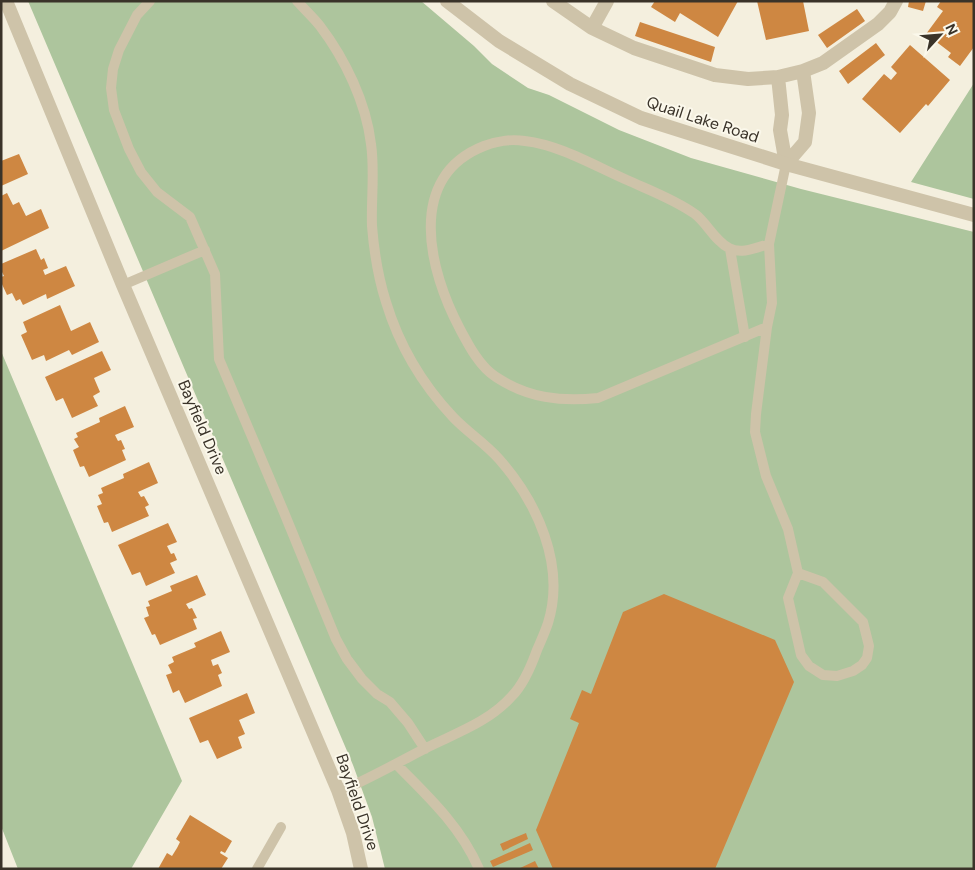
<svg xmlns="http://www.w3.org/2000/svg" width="975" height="870" font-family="'DM Sans',sans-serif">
  <rect width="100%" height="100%" fill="#f4efde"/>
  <!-- green -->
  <path fill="#adc59d" d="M28 1H421L474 46 492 64 528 88 549 95 619 130 691 158 801 189 974 232V869H385L372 817 353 765Z
    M974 83V199L911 182Z
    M1 351 182 781 131 869H18L1 826Z"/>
  <!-- building -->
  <path fill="#ce8742" d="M655 1H738L718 37 680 13 675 22 651 7Z
    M757 1H803L809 31 766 40Z
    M909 1H926L923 11 908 7Z
    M941 1H974V47L960 66 948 57 951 53 926 34 943 11 937 7Z
    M857 9 865 21 827 48 818 35Z
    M640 22 715 47 711 62 635 36Z
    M876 43 885 55 848 84 839 71Z
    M910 45 950 80 928 106 926 104 900 133 862 99 884 74 891 80 897 73 891 67Z
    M19 154 28 174 1 186V161Z
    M7 193 13 205 19 202 26 216 41 209 49 228 1 251V196Z
    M36 249 41 260 44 258 48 268 43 270 45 275 66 266 75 286 47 299 46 294 23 305 20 299 16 301 12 293 7 295 1 282V277L4 276 1 270V264Z
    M60 305 71 331 90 322 99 342 72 355 69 350 46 361 44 355 32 360 21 335 27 332 23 322Z
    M102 351 111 370 94 378 100 392 93 396 98 406 72 418 63 398 56 401 45 377Z
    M125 406 134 427 115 435 118 441 121 440 125 449 122 450 126 460 89 477 84 466 80 467 73 450 79 447 74 439 78 437 76 433 100 422 99 418Z
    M149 462 158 483 138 492 141 497 144 496 149 505 145 507 149 516 112 532 108 522 104 523 97 506 102 504 98 495 103 493 101 488 124 478 123 474Z
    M168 523 177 542 167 546 171 554 174 553 177 560 170 563 175 573 146 586 140 572 132 575 118 545Z
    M197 575 206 595 186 604 189 609 192 608 197 618 193 619 197 629 160 645 155 634 152 635 144 618 149 616 146 607 150 606 148 601 172 591 170 586Z
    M664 594 775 640 794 682 715 869H553L536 830 579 723 570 719 582 690 591 694 623 612Z
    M221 631 230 652 211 660 213 666 218 664 222 673 218 675 222 686 185 703 179 690 173 693 166 675 172 673 168 665 174 662 172 657 196 647 194 643Z
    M247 693 255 713 239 720 245 734 238 737 242 748 217 759 208 740 200 743 189 718Z
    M190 815 232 841 225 853 221 851 220 853 228 858 221 869H158L167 853 172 856 177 848 180 842 176 839Z
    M526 833 528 839 503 851 500 844Z
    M530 843 533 850 493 867 490 861Z
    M535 861 539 869H518Z"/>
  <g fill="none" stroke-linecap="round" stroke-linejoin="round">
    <!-- service -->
    <path stroke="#cec3a9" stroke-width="10" d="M150 1 137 15 119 50 113 69 111 88 114 110 129 149 141 172 157 192 190 217 215 274 219 359 283 510 336 639 347 659 362 679 377 694 390 702 408 723 425 749
      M297 1C304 9 313 17 320 26 345 59 366 102 371 144 375 171 371 199 372 226 374 251 378 277 386 302 399 345 422 384 453 417 467 432 485 443 499 459 537 502 566 565 548 623 545 632 541 641 537 650 532 664 523 685 512 696 489 722 456 733 426 748 403 760 381 772 358 783L338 790
      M786 164 769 244 772 303 767 327 756 414 755 432 766 476 788 529 798 573 788 598 801 655 809 666 823 675 837 676 853 671 862 665 867 658 869 646 863 622 823 582 798 573
      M730 249 745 337
      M123 285 205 250
      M767 327 598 398C561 402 528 398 496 377 480 367 469 346 460 329 429 271 405 177 484 146 496 141 512 139 525 141 560 145 595 166 627 180 649 190 674 199 695 214 707 223 715 241 729 248 741 255 758 247 769 244
      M396 764C428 796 461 827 479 869
      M257 869 281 827"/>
    <!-- minor -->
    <path stroke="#cec3a9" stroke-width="14" d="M553 1 592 28 634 48 715 75 748 79 778 77 803 71 823 63 878 24 890 12 896 1
      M592 28 607 1
      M778 77 782 115 780 130 786 164
      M786 164 805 142 809 113 803 71"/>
    <!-- tertiary -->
    <path stroke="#cec3a9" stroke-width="14" d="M6 1 123 285 338 790 353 833 361 869
      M447 1 499 41 570 84 641 118 786 164 974 215"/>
  </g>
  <g text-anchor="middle" stroke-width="4" stroke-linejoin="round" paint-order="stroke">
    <!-- street labels -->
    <g font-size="16" fill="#3a3329" stroke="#fbf8eb">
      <text transform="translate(703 119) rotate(18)" y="6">Quail Lake Road</text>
      <text transform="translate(203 427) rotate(67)" y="6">Bayfield Drive</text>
      <text transform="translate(358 802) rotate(71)" y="6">Bayfield Drive</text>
    </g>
  </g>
  <!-- border -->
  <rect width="975" height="870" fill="none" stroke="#3a3329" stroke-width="5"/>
  <!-- north arrow -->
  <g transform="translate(940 35) rotate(64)" stroke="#fbf8eb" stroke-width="4" paint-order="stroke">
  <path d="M0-4L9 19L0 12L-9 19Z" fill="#3a3329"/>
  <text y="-8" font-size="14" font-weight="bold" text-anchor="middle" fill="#3a3329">N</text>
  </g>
</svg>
